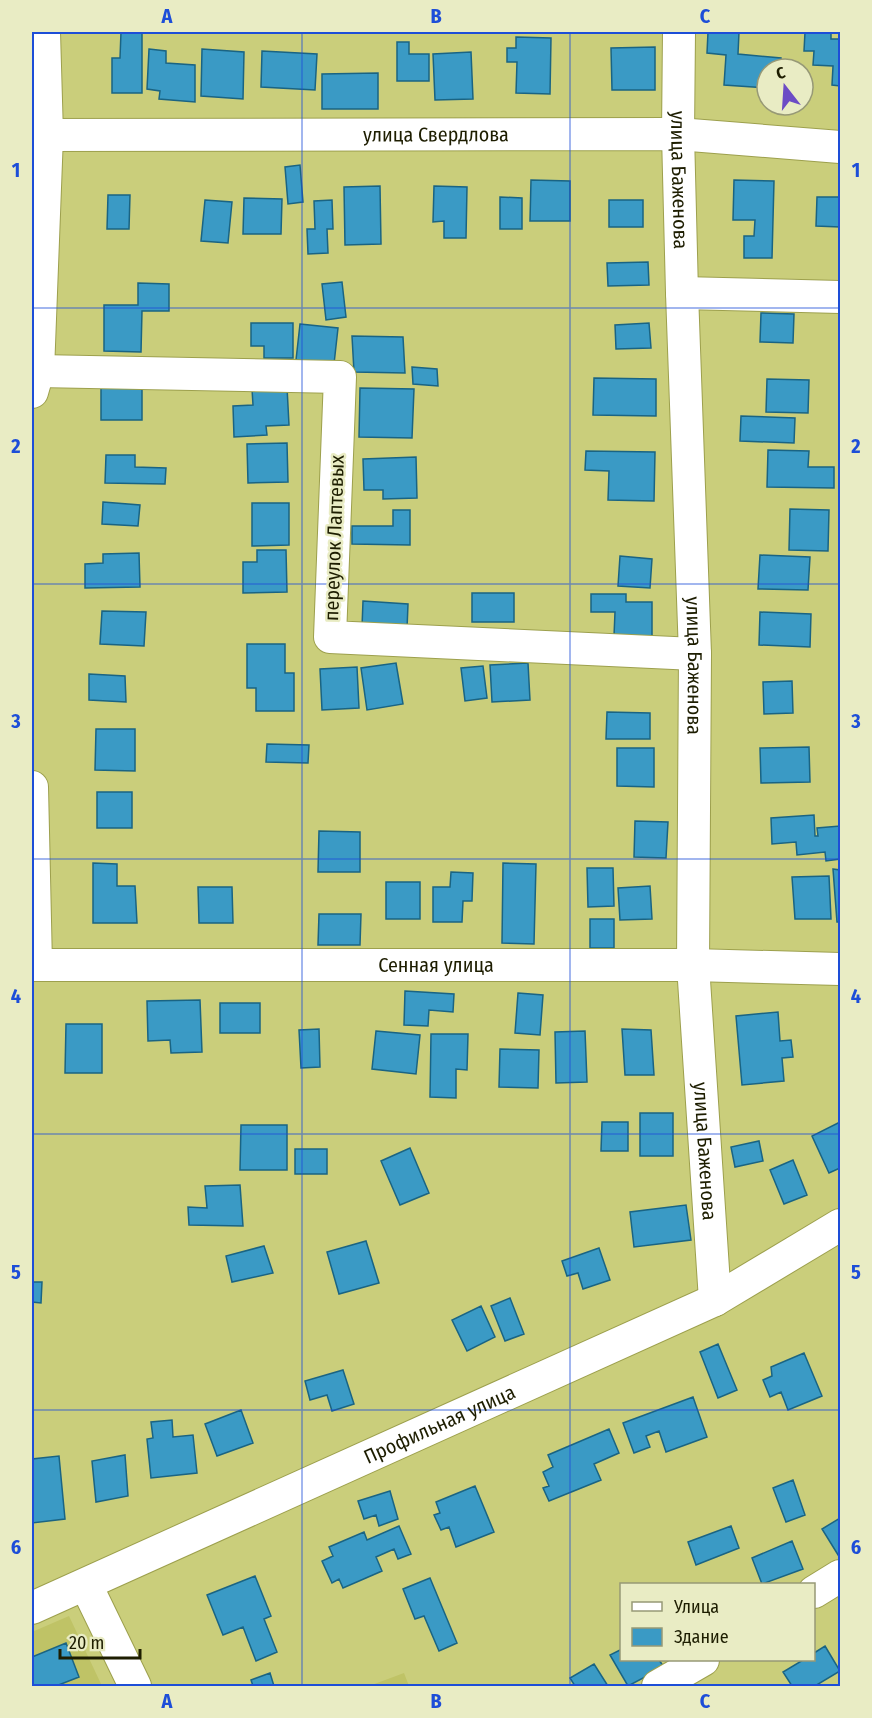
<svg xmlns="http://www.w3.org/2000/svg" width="872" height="1718" font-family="'Fira Sans Condensed',sans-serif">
  <rect width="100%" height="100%" fill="#cace7b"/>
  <!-- built -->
  <path fill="#bfc366" d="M69 1616 102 1686H32V1632Z
    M404 1673 409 1686H369Z"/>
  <!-- building -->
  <path fill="#3a9ac5" stroke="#1a6483" stroke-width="1.5" d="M121 32H142V93H112V58H120Z
    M708 32H739L738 54 781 58V69H767V88L724 85 726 55 707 53Z
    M805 32H831V39H840V86L832 85 833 66 813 65 814 51H804Z
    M516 37 551 38 550 94 516 93 517 62H507V48H516Z
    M397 42H409V54H429V81H397Z
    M655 47V90H612L611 48Z
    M149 49 166 51V63L195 65V102L159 99 160 91 147 89Z
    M202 49 244 52 243 99 201 96Z
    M262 51 317 54 315 90 261 87Z
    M471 52 473 99 435 100 433 54Z
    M378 73V109H322V74Z
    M300 165 303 202 288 204 285 167Z
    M531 180 570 181V221H530Z
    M734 180 774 181 772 258H744V236H754L755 220H733Z
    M380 186 381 244 345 245 344 187Z
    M434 186 467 187 466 238H444V221L433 222Z
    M108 195H130L129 229H107Z
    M500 197 522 198V229H500Z
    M817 197H840V227L816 226Z
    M244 198 282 199 281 234H243Z
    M205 200 232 202 228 243 201 241Z
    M332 200 333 229H327L328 253 308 254 307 229H315L314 201Z
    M609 200H643V227H609Z
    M648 262 649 285 608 286 607 263Z
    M342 282 346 317 326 320 322 284Z
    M138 283 169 284V311H142L141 352 104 351V305H138Z
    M761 313 794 314 793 343 760 342Z
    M251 323H293V358H264V346H251Z
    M649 323 651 348 616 349 615 325Z
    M300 324 338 328 334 364 296 360Z
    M352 336 403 337 405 373 354 372Z
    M412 367 437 369 438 386 413 384Z
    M594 378 656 379V416L593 415Z
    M767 379 809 380 808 413 766 412Z
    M101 387H142V420H101Z
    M287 387 289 425 266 426 267 435 234 437 233 406 253 405 252 389Z
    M360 388 414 389 412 438 359 437Z
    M741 416 795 418 794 443 740 441Z
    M287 443 288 482 248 483 247 444Z
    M768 450 809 451 808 467H834V488L767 487Z
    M586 451 655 452 654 501 608 500 609 471 585 470Z
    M106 455H135V467L166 468 165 484 105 483Z
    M416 457 417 498 383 499V490H364L363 459Z
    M103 502 140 505 138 526 102 524Z
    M252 503H289V545L252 546Z
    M790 509 829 510 828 551 789 550Z
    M393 510H410V545L352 544V526H393Z
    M257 550H286L287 592 243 593V562H257Z
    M139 553 140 587 85 588V564L103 563V554Z
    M760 555 810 557 808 590 758 589Z
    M620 556 652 559 650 588 618 586Z
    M472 593H514V622H472Z
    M591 594H626V602H652V637L614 636 615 612H591Z
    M363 601 408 604 407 629 362 627Z
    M102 611 146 612 144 646 100 644Z
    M760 612 811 614 810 647 759 645Z
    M247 644H285V673H294V711H256V688H247Z
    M396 663 403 704 367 710 361 668Z
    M528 663 530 700 492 702 490 665Z
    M483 666 487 698 465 701 461 668Z
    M357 667 359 708 322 710 320 669Z
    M89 674 125 676 126 702 89 700Z
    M792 681 793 713 764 714 763 682Z
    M607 712 650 713V739H606Z
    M96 729H135V771L95 770Z
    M267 744 309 745 308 763 266 762Z
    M809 747 810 782 761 783 760 748Z
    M617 748H654V787L617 786Z
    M97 792H132V828H97Z
    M814 815 815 836H818L817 828 840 826V859L826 861 825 852 797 855 796 842 772 844 771 818Z
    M635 821 668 822 666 858 634 857Z
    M319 831 360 832V872H318Z
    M93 863 117 864V886H135L137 923H93Z
    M503 863 536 864 534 944 502 943Z
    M587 868H613L614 906 588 907Z
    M833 869 840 870V922H837Z
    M451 872 473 873 472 901H463L462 922H433V887H450Z
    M829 876 831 919H795L792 877Z
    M386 882H420V919H386Z
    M650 886 652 919 620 920 618 888Z
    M198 887H232L233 923H199Z
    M319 914H361L360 945H318Z
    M590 919H614V948H590Z
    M405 991 454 994 453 1012 429 1010 428 1026 404 1025Z
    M518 993 543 995 540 1035 515 1033Z
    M200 1000 202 1052 171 1053 170 1040 148 1041 147 1001Z
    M220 1003H260V1033H220Z
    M778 1012 780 1041 791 1040 793 1057 782 1058 784 1081 742 1085 736 1016Z
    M66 1024H102V1073H65Z
    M319 1029 320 1067 301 1068 299 1030Z
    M622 1029 651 1030 654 1075H625Z
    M376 1031 420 1035 416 1074 372 1069Z
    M585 1031 587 1082 556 1083 555 1032Z
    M431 1034H468L467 1070 456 1069V1098L430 1097Z
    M500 1049 539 1050 538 1088 499 1087Z
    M640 1113H673V1156H640Z
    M602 1122H628V1151H601Z
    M840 1122V1168L829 1173 812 1136Z
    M241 1125H287V1170H240Z
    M759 1141 763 1161 735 1167 731 1147Z
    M410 1148 429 1193 400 1205 381 1161Z
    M295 1149H327V1174H295Z
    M793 1160 807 1195 784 1204 770 1170Z
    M240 1185 243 1226 189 1225 188 1207 207 1208 205 1186Z
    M686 1205 691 1240 634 1247 630 1212Z
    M366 1241 379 1283 339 1294 327 1252Z
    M264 1246 273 1273 232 1282 226 1256Z
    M599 1248 610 1280 583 1289 578 1273 567 1276 562 1261Z
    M32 1282H42L41 1303 32 1302Z
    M510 1298 524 1334 505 1341 491 1306Z
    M481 1306 495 1337 467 1351 452 1320Z
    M718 1344 737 1390 718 1398 700 1352Z
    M804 1353 822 1396 788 1410 781 1392 770 1397 763 1380 772 1376 771 1367Z
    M343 1370 354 1404 332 1411 327 1395 310 1400 305 1381Z
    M693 1397 707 1437 666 1452 659 1431 646 1436 650 1447 634 1453 623 1423Z
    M241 1410 253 1443 217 1456 205 1424Z
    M172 1420 173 1437 193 1435 197 1473 151 1478 147 1439 153 1438 151 1422Z
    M609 1429 619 1453 594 1464 601 1480 549 1501 543 1488 549 1486 543 1472 553 1467 548 1455Z
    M125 1455 128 1496 96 1502 92 1461Z
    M59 1456 65 1519 32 1523V1459Z
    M793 1480 805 1515 786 1522 773 1488Z
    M475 1486 494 1532 456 1547 449 1527 441 1530 434 1515 440 1513 436 1502Z
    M390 1491 398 1519 379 1526 376 1515 364 1519 358 1501Z
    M840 1518V1558L822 1529Z
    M399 1526 411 1554 398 1559 394 1549 376 1557 382 1571 343 1588 339 1579 332 1583 322 1561 333 1556 329 1547 364 1532 367 1540Z
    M731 1526 739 1548 696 1565 688 1542Z
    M792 1541 803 1569 762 1584 752 1558Z
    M255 1576 271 1616 264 1619 277 1652 256 1661 243 1627 223 1635 207 1595Z
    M430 1578 457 1643 439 1651 424 1616 415 1619 403 1589Z
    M66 1643 79 1677 56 1686H32V1657Z
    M825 1646 840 1671 815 1686H792L783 1672 803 1660H814V1653Z
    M622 1649V1660H659L664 1667 628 1686 610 1655Z
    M594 1664 608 1686H575L570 1678Z
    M270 1673 274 1686H253L251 1680Z"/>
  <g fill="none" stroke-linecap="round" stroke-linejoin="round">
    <defs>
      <g id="minor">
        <path id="s1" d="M679 32 678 134 682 293 695 654 693 965 715 1300"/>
        <path id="s2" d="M32 135 678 134 840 147"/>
        <path d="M682 293 840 297"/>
        <path d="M38 371 340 377 330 637 695 654"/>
        <path d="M32 392 38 371 47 135 44 32"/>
        <path d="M32 787 36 965"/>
        <path id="s3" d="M32 965H693L840 969"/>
        <path d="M86 1585 135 1686"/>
        <path d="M814 1592 840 1576"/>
        <path id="s4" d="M32 1608 715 1300 840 1225"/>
        <path d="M658 1686 703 1660"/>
      </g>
    </defs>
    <!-- minor casing -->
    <use href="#minor" stroke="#9da04d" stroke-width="34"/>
    <!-- minor -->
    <use href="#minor" stroke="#fff" stroke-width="32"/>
  </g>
  <!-- grid -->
  <path fill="none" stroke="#1d4ed8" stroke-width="1.5" stroke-opacity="0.55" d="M302 32V1686M570 32V1686M32 308H840M32 584H840M32 859H840M32 1134H840M32 1410H840"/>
  <g text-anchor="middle" stroke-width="5" stroke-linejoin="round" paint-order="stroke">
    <!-- street labels -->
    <g font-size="20" fill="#1d1d00" stroke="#e9ecc4">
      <text dy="7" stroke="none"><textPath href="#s2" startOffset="404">улица Свердлова</textPath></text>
      <text dy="7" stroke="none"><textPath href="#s1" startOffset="148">улица Баженова</textPath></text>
      <text transform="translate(334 538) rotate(-88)" y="7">переулок Лаптевых</text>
      <text dy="7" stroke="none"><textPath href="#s1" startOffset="634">улица Баженова</textPath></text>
      <text dy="7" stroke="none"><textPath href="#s3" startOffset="404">Сенная улица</textPath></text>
      <text dy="7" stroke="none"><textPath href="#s1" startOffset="1120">улица Баженова</textPath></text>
      <text dy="7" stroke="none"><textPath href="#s4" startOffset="447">Профильная улица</textPath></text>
    </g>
  </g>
  <!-- border -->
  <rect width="872" height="1718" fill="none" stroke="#e9ecc4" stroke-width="66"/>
  <!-- legend -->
  <rect x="620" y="1583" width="195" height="78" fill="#e9ecc4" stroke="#979976" stroke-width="1.5"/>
  <rect x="632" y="1602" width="30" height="9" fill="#ffffff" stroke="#979976" stroke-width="1.5"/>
  <text x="674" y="1613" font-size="18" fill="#1d1d00">Улица</text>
  <rect x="632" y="1628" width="30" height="18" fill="#3a9ac5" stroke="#979976" stroke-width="1.5"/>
  <text x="674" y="1643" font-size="18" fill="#1d1d00">Здание</text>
  <!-- north arrow -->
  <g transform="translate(785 87) rotate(343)"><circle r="28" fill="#e9ecc4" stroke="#979976" stroke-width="1.5"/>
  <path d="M0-4.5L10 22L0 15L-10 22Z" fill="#6c4cc5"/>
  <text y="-9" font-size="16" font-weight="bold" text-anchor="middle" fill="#1d1d00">С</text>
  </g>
  <!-- scale -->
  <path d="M60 1649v9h80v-9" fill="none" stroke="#1d1d00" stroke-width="3"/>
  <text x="69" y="1649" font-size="18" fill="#1d1d00" stroke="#e9ecc4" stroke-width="4.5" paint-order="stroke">20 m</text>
  <rect x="33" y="33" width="806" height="1652" fill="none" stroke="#1d4ed8" stroke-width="2"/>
  <g font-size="20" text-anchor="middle" font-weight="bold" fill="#1d4ed8">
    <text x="167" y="23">A</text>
    <text x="436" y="23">B</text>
    <text x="705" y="23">C</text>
    <text x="16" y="177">1</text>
    <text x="856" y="177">1</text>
    <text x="16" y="453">2</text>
    <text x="856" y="453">2</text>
    <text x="16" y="728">3</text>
    <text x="856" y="728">3</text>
    <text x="16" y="1003">4</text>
    <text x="856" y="1003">4</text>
    <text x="16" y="1279">5</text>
    <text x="856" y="1279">5</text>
    <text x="16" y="1554">6</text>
    <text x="856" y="1554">6</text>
    <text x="167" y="1708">A</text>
    <text x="436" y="1708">B</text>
    <text x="705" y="1708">C</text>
  </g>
</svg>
